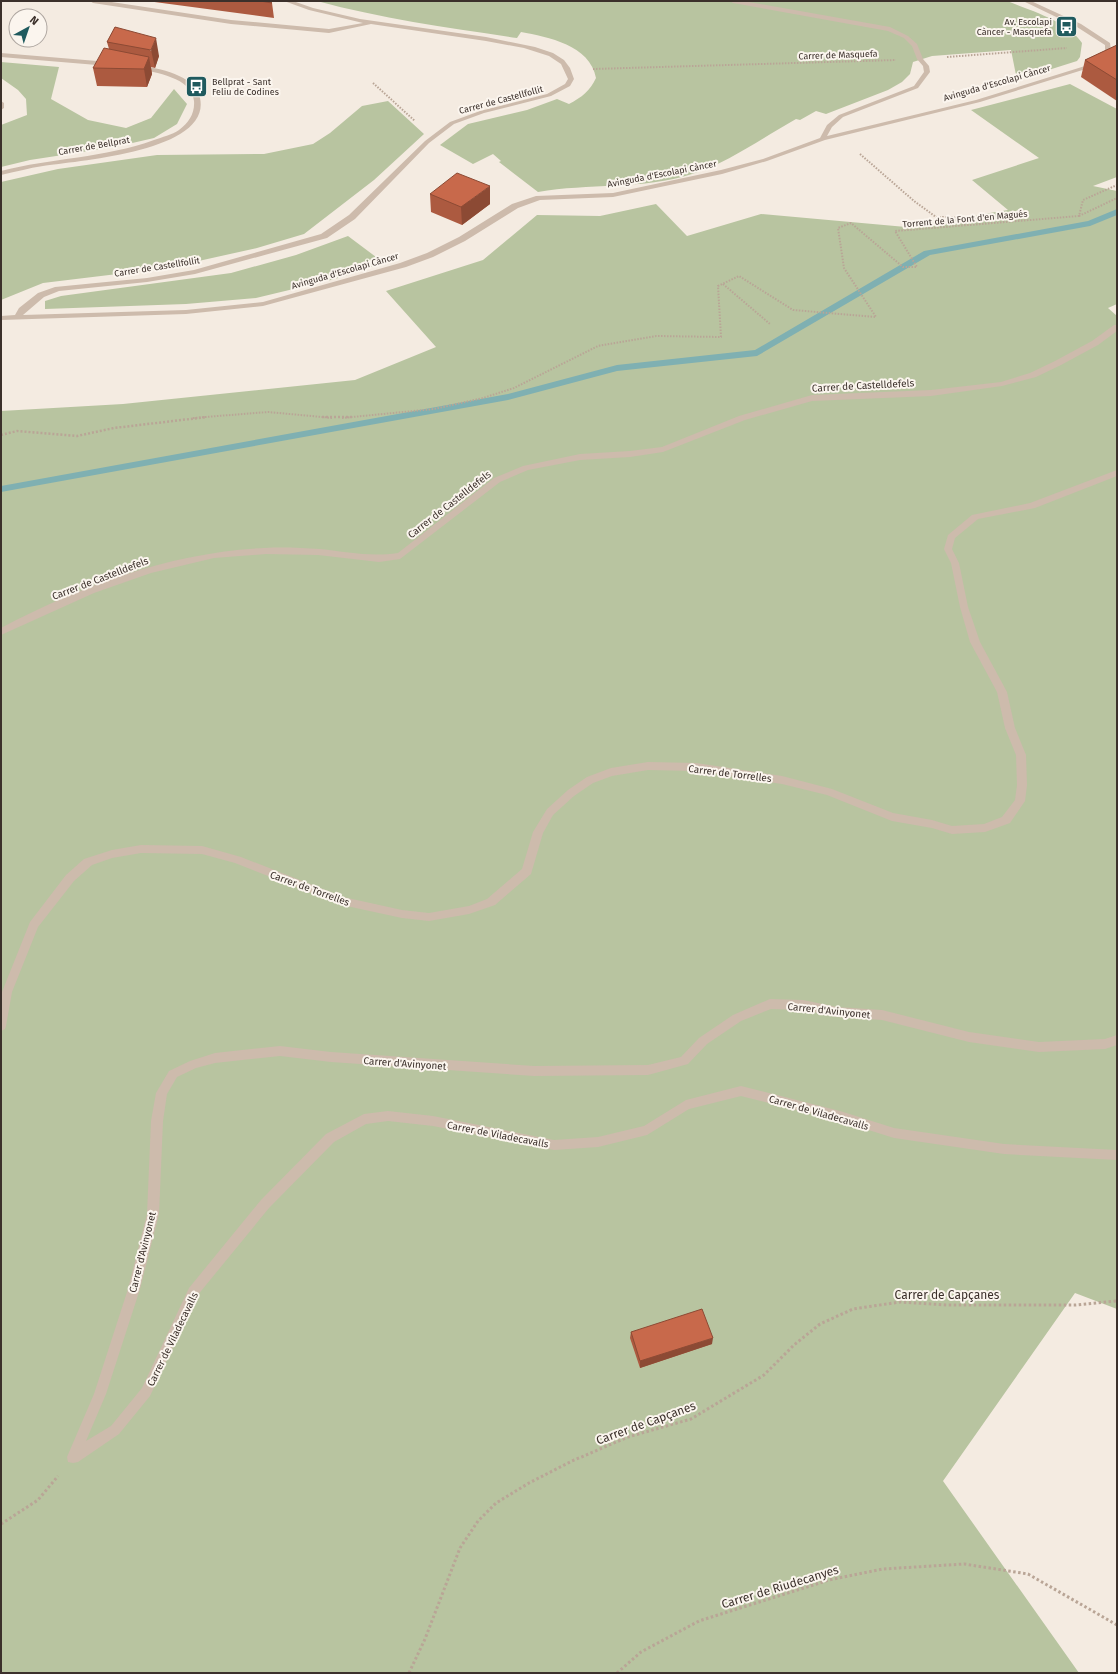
<svg xmlns="http://www.w3.org/2000/svg" width="1118" height="1674" font-family="'Fira Sans',sans-serif">
  <rect width="100%" height="100%" fill="#f4ebe1"/>
  <!-- green -->
  <path fill="#b8c4a0" d="M317 1H1007C1030 10 1069 22 1082 43L1080 57 1077 61 1017 80 1011 50 932 56 913 62 910 74 902 82 888 90 826 114 816 111 800 120 796 119C762 138 730 162 692 174 643 190 588 183 538 192L499 162 501 161 493 154 473 164 440 145 468 124 527 110 557 99 569 104C582 97 590 91 596 78 590 45 548 37 521 32L517 38C450 28 383 19 317 1Z
    M1 62 59 67 51 99 88 120 126 128 151 118 174 89 187 104 177 124 154 138 115 147 30 160 1 167V125L27 115 26 99 18 90 1 78Z
    M1070 84 1117 109V177L1093 186 1117 191V304L1108 308 1117 316V1309L1075 1293 943 1481 1079 1673H1V411L123 404 355 380 436 347 386 291 483 260 537 215 600 216 656 204 687 236 761 214 906 227 1008 210 972 180 1039 158 971 110Z
    M388 101 424 134 374 180 304 234 257 248 167 268 43 283 1 300V182L58 169 157 155 264 154 313 144 330 133 362 106Z
    M348 236 384 263 335 279 256 298 186 304 45 309V301L61 296 231 273 296 255Z"/>
  <g fill="none" stroke-linecap="round" stroke-linejoin="round">
    <!-- stream -->
    <path fill="#7fb0b2" fill-rule="evenodd" d="M1117 209V215L1090 226 930 255 757 356 617 371 508 400 1 492V486L508 394 617 365 755 350 924 251 1088 221Z"/>
    <!-- path-far2 -->
    <path stroke="#b9a596" stroke-width="2" stroke-dasharray="1.5 1.5" stroke-linecap="butt" d="M947 57 1067 48
      M593 69 896 60
      M373 83 415 121
      M860 154 914 201 936 217H954L966 225
      M1079 216 1117 198
      M723 284 770 324
      M193 418 268 412 333 418
      M342 418 434 409 483 398 514 388 598 346 656 336 721 337 718 286 739 276 793 310 876 317 844 268 838 228 851 223 903 267H917L895 231 1079 216 1083 200 1117 185"/>
    <!-- path-far1 -->
    <path stroke="#b9a596" stroke-width="2.5" stroke-dasharray="2 2" stroke-linecap="butt" d="M322 417H353
      M1 435 17 431 77 436 114 428 207 417"/>
    <!-- path -->
    <path stroke="#b9a596" stroke-width="3" stroke-dasharray="2.5 2.5" stroke-linecap="butt" d="M1 1524 38 1500 58 1476
      M409 1673 425 1639 460 1548 478 1521 496 1503 529 1483 572 1461 628 1437 691 1419 764 1375 794 1345 820 1324 853 1309 900 1302 947 1305H1075L1117 1301
      M617 1673 641 1652 699 1621 829 1580 883 1569 964 1564 1028 1574 1117 1625"/>
    <!-- minor -->
    <path fill="#cdbbac" fill-rule="evenodd" d="M90 1H105L231 20 329 29 363 23 309 10 284 1H293L313 8 360 19 486 37 535 47 553 53 564 60 570 68 574 79 570 86 551 96 484 113 454 124 429 143 355 219 327 238 195 274 147 282 59 291 44 297 23 315 186 310 263 302 400 263 427 253 459 237 512 204 536 196 613 193 721 170 763 159 820 138 827 125 839 115 914 86 924 72 923 66 917 59 912 46 904 38 888 31 733 3 730 1H743L890 27 908 36 917 44 923 59 929 66 930 72 918 88 843 117 832 127 827 136 976 100 1085 66 1099 58 1105 51V45L1077 27 1023 1H1031L1081 24 1110 43 1111 51 1103 60 1089 68 980 102 825 140 767 161 722 174 613 197 540 200 518 208 465 241 433 257 406 267 263 306 186 314 1 320V316L15 315 19 308 38 293 55 287 147 278 194 270 321 234 349 215 425 141 450 122 480 111 547 94 565 84 568 79 561 64 549 56 524 48 486 41 371 24 329 33 231 24 93 3Z
      M1 53 109 62 112 64 109 66 1 57Z
      M139 65C159 69 194 74 200 98 212 152 76 161 43 166 29 168 15 172 1 175V171C51 158 105 158 154 140 162 137 172 135 179 130 189 123 195 113 194 101 192 77 155 73 137 68L136 67Z
      M1 101 4 103V108L1 110Z
      M1114 325H1117V331L1098 345 1061 365 1036 377 1002 386 931 396 812 401 745 420 663 452 630 457 580 460 528 470 500 482 400 559 379 562 318 555 266 554 214 558 151 573 94 593 1 635V628C82 585 173 552 265 548 283 547 302 548 320 549 347 552 370 557 398 553L494 478 523 466 580 454 630 451 662 447 739 416 812 395 931 390 1001 382 1030 373 1055 361 1092 341Z
      M1117 470V476L1035 508 978 519 955 538 952 549 959 563 968 607 980 642 1007 692 1015 728 1026 755 1027 785 1025 801 1010 823 985 832 952 834 932 828 892 821 827 795 782 784 696 771 648 770 612 776 593 783 574 796 553 815 543 833 531 874 495 905 469 914 429 921 402 918 342 905 235 863 202 854 141 853 112 858 92 865 74 881 38 927 12 992 6 1026 5 1029 1 1031 2 992 30 922 66 875 84 859 112 850 141 845 202 846 241 857 343 897 402 910 429 913 469 906 487 899 522 869 533 832 547 809 568 790 587 777 611 768 648 762 696 763 782 776 832 789 893 813 932 820 952 826 984 824 1002 817 1015 800 1017 785 1016 755 1005 728 997 692 970 642 960 607 951 563 944 549 948 535 972 515 1030 503Z
      M770 999 803 1000 837 1007 882 1010 969 1032 1039 1042 1105 1039 1117 1035V1045L1105 1049 1039 1052 969 1042 882 1020 837 1017 803 1010 771 1009 741 1021 707 1044 688 1064 648 1075 534 1076 331 1062 280 1056 215 1063 196 1068 177 1077 167 1094 163 1121 159 1214 140 1289 106 1394 86 1441 111 1426 142 1388 189 1288 261 1200 326 1134 364 1114 388 1111 433 1116 554 1140 598 1137 644 1126 686 1100 741 1086 840 1111 894 1128 1004 1144 1117 1150V1160L1004 1154 894 1138 840 1121 741 1096 689 1109 647 1135 598 1147 554 1150 433 1126 388 1121 366 1124 334 1142 269 1208 197 1296 150 1396 119 1434 78 1462 73 1463 68 1462 67 1457 94 1394 128 1289 147 1214 151 1121 156 1093 169 1071 190 1061 215 1053 280 1046 331 1052 534 1066 648 1065 681 1057 699 1038 733 1015Z"/>
  </g>
  <!-- wall -->
  <path fill="#ac5a40" d="M147 1H269L272 3 274 18Z
    M115 27 159 56 155 68 151 67 152 74 147 87 97 86 93 68 109 49 107 42Z
    M1117 45V101L1081 77 1085 60Z
    M430 194 490 204 462 225 431 212Z
    M631 1332 712 1344 640 1368 630 1338Z"/>
  <!-- shaded-wall -->
  <path fill="#8c4a34" d="M156 38 159 56 155 68 151 50Z
    M149 57 152 74 147 87 144 69Z
    M490 186V204L462 225 461 207Z
    M713 1338 712 1344 640 1368V1361Z"/>
  <!-- building -->
  <path fill="#c8694b" stroke="#8c4a34" d="M260 1H269L272 3Z
    M115 27 156 38 151 50 107 42Z
    M1117 45V80L1085 60Z
    M104 48 149 57 144 69 93 68Z
    M457 173 490 186 461 207 430 194Z
    M702 1309 713 1338 640 1361 631 1332Z"/>
  <!-- icons -->
  <defs>
    <symbol id="bus-square" viewBox="-11 -11 22 22"><rect x="-9" y="-9" width="18" height="18" rx="4" fill="#1f5a5e" stroke="#fbf5ee"/><path d="M-5-6H5V4H4V6H2V4H-2V6H-4V4H-5ZM-3.5-4V0h7V-4ZM-3.5 1.2v1.5H-2V1.2ZM2 1.2v1.5H3.5V1.2Z" fill="#fff"/></symbol>
  </defs>
  <g fill-rule="evenodd">
    <use href="#bus-square" x="1054" y="14" width="25" height="25"/>
    <use href="#bus-square" x="184" y="74" width="25" height="25"/>
  </g>
  <g text-anchor="middle" stroke-width="4" stroke-linejoin="round" paint-order="stroke">
    <!-- far-poi labels -->
    <g font-size="9" fill="#3b302b" stroke="#fbf5ee" text-anchor="end">
      <text x="1052" y="25">Av. Escolapi<tspan x="1052" dy="10">Càncer - Masquefa</tspan></text>
      <text x="212" y="85" text-anchor="start">Bellprat - Sant<tspan x="212" dy="10">Feliu de Codines</tspan></text>
    </g>
    <!-- far-street labels -->
    <g font-size="9" fill="#3b302b" stroke="#fbf5ee">
      <text transform="translate(838 55) rotate(-2)" y="3">Carrer de Masquefa</text>
      <text transform="translate(997 83) rotate(-16)" y="3">Avinguda d'Escolapi Càncer</text>
      <text transform="translate(501 100) rotate(-15)" y="3">Carrer de Castellfollit</text>
      <text transform="translate(94 146) rotate(-10)" y="3">Carrer de Bellprat</text>
      <text transform="translate(662 174) rotate(-11)" y="3">Avinguda d'Escolapi Càncer</text>
      <text transform="translate(965 219) rotate(-5)" y="3">Torrent de la Font d'en Magués</text>
      <text transform="translate(157 267) rotate(-9)" y="3">Carrer de Castellfollit</text>
      <text transform="translate(345 271) rotate(-16)" y="3">Avinguda d'Escolapi Càncer</text>
    </g>
    <!-- street labels -->
    <g font-size="10" fill="#3b302b" stroke="#fbf5ee">
      <text transform="translate(863 385) rotate(-3)" y="4">Carrer de Castelldefels</text>
      <text transform="translate(449 504) rotate(-38)" y="4">Carrer de Castelldefels</text>
      <text transform="translate(100 578) rotate(-21)" y="4">Carrer de Castelldefels</text>
      <text transform="translate(730 773) rotate(7)" y="4">Carrer de Torrelles</text>
      <text transform="translate(310 888) rotate(20)" y="4">Carrer de Torrelles</text>
      <text transform="translate(829 1010) rotate(6)" y="4">Carrer d'Avinyonet</text>
      <text transform="translate(405 1063) rotate(4)" y="4">Carrer d'Avinyonet</text>
      <text transform="translate(819 1112) rotate(16)" y="4">Carrer de Viladecavalls</text>
      <text transform="translate(498 1134) rotate(11)" y="4">Carrer de Viladecavalls</text>
      <text transform="translate(142 1252) rotate(-76)" y="4">Carrer d'Avinyonet</text>
      <text transform="translate(172 1339) rotate(-64)" y="4">Carrer de Viladecavalls</text>
    </g>
    <!-- near-street labels -->
    <g font-size="12" fill="#3b302b" stroke="#fbf5ee">
      <text x="947" y="1299">Carrer de Capçanes</text>
      <text transform="translate(646 1423) rotate(-20)" y="4">Carrer de Capçanes</text>
      <text transform="translate(780 1587) rotate(-17)" y="4">Carrer de Riudecanyes</text>
    </g>
  </g>
  <!-- border -->
  <rect width="1118" height="1674" fill="none" stroke="#3b302b" stroke-width="4"/>
  <!-- north arrow -->
  <g transform="translate(28 28) rotate(40)"><circle r="19" fill="#fbf5ee" stroke="#aea6a0"/>
  <path d="M0-3L7 15L0 10L-7 15Z" fill="#1f5a5e"/>
  <text y="-6" font-size="11" font-weight="bold" text-anchor="middle" fill="#3b302b">N</text>
  </g>
</svg>
